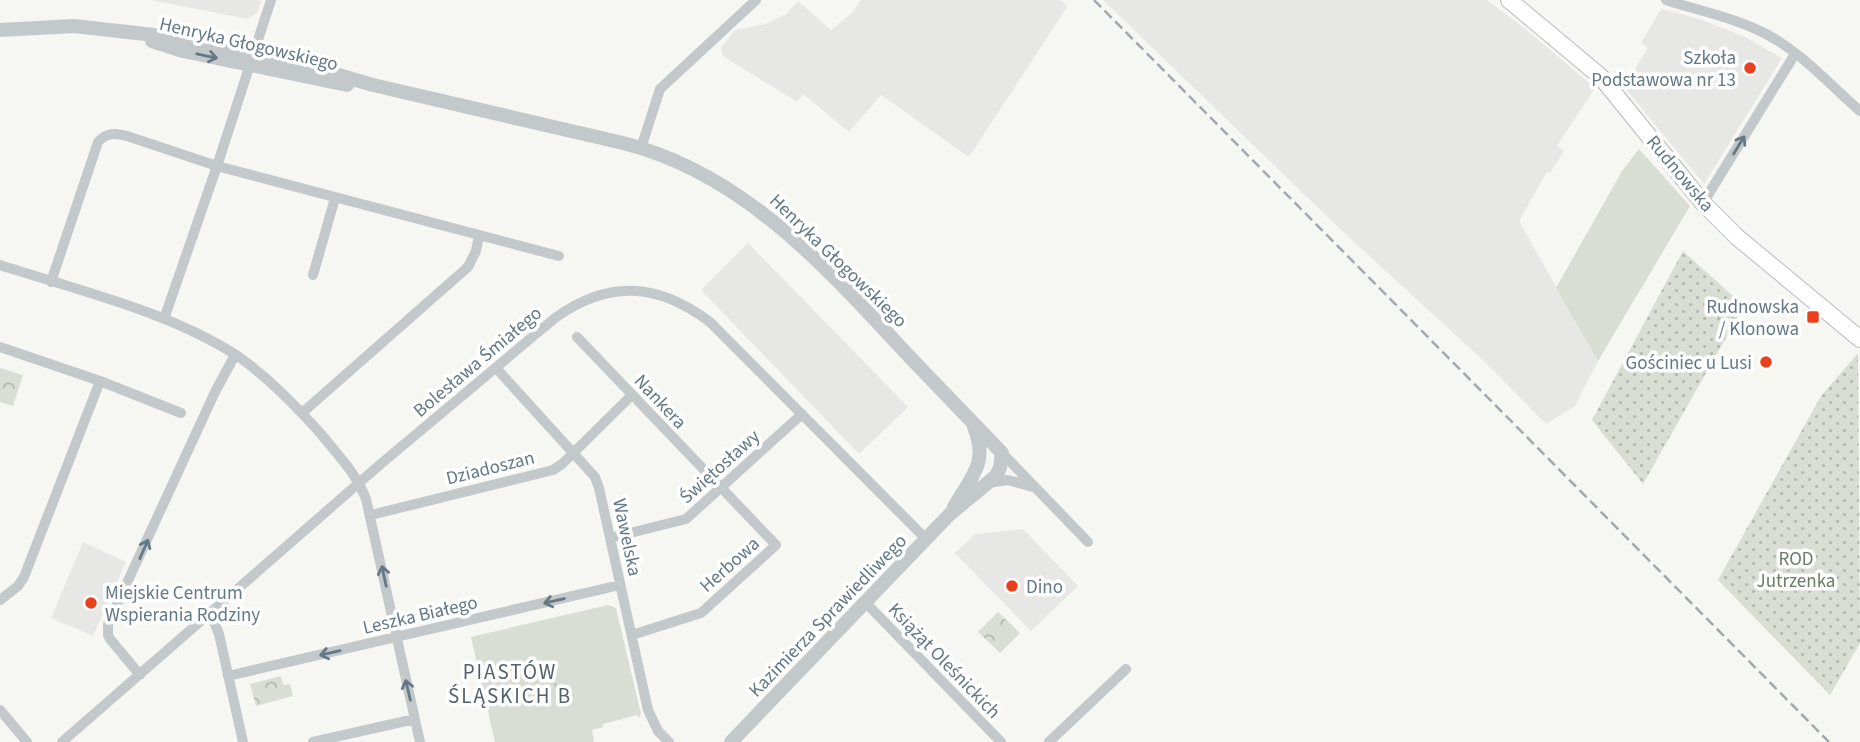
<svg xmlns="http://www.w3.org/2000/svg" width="1860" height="742" font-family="'Source Sans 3',sans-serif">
  <defs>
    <pattern id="forest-crowns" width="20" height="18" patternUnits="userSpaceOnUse" patternTransform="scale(1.75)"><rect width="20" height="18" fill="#d8ded3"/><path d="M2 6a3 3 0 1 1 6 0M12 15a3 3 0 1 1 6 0" fill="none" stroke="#b3b9b1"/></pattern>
    <pattern id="garden-dots" width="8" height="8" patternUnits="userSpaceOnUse" patternTransform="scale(1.75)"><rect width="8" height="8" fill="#d8ded3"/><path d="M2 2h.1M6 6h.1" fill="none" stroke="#b3b9b1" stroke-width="1.8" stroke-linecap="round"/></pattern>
  </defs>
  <rect width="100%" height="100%" fill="#f6f6f2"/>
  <!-- built -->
  <path fill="#e7e8e6" d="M150 0H261L258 12 248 19Z
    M861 0H1061L1067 7 969 157 881 95 849 132 803 94 797 102 723 56 721 47 735 30 766 24 786 14 798 1 831 30 852 13Z
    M1103 0H1487L1528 31 1595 88 1557 146 1564 151 1550 173 1547 172 1519 221 1598 361 1575 406 1546 424 1486 363 1339 228Z
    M1661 9 1700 19 1745 37 1782 58 1704 184 1624 87 1648 48 1641 43Z
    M748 243 908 407 859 454 701 290Z
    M1023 529 1078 586 1031 631 955 553 975 534Z
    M83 542 126 562 93 636 51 618Z"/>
  <!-- grass -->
  <path fill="#d8ded3" d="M1639 149 1690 206 1598 361 1556 288 1622 171Z
    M608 605 616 608 641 714 639 718 637 715 603 724V727L592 730 594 742H495L471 637Z"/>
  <!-- forest -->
  <path fill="url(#forest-crowns)" d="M0 368 23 375 13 406 0 402Z
    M998 612 1020 633 1000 653 978 632Z
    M563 673 581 688 561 711 544 696Z
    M281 676 283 685 290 684 293 696 256 706 250 684Z"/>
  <!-- garden -->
  <path fill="url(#garden-dots)" d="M1683 251 1744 306 1643 484 1592 420Z
    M1858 353 1860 643 1830 695 1718 580 1821 396Z"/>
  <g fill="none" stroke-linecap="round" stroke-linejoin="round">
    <defs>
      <path id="secondary" d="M1509 0 1601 77 1703 203 1737 237 1860 339"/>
    </defs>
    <!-- secondary casing -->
    <use href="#secondary" stroke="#b5bbbf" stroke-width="18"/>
    <!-- minor -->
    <path stroke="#c3c8ca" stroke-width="10" d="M1666 0C1699 11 1737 18 1768 35 1802 53 1831 86 1860 111
      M641 148 660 89 756 0
      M1703 203 1795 54
      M0 265C77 290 171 312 239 357 269 378 296 406 321 434 338 455 356 473 366 499L420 742
      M313 275 335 198
      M51 282 98 142C107 132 116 133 127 136L217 166 559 256
      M164 319 217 166 271 0
      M577 337 776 545 701 613 632 635
      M0 347 100 381 181 413
      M496 368 595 477 599 488 648 710 658 731 669 742
      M302 413 468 267 476 251 479 235
      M1002 453 1088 542
      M988 483 1008 480 1033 487
      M371 515 553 470 562 464 632 395
      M610 538 686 519 802 414
      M0 600 18 586 24 577 100 381
      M865 602 1001 742
      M210 612 219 634 243 742
      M140 675 110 639 108 635V624L215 392 235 355
      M228 676 620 585
      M0 710 27 742
      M62 742 383 462 555 318C609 279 658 283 710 322L926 539
      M313 742 415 719
      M1049 742 1126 669"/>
    <!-- tertiary -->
    <path stroke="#c3c8ca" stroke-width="14" d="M0 30 74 26 181 38 280 58 373 85 623 143C743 173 825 266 906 353 937 386 970 419 1002 453
      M152 41 183 51 347 85
      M954 507C971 477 989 463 974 427
      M731 742 950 514 996 476 1000 468 1002 453"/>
    <!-- secondary -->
    <use href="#secondary" stroke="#fff" stroke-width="16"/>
    <!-- rail -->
    <path stroke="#a1a9ae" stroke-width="2.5" stroke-dasharray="10 5" stroke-linecap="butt" d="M1094 0 1829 742"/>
  </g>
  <!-- one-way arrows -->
  <defs><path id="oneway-shaft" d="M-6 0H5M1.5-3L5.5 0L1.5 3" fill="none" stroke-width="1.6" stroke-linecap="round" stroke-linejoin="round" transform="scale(1.75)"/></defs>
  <g stroke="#647885">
    <use href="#oneway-shaft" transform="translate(207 56) rotate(12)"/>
    <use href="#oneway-shaft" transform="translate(1739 145) rotate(-59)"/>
    <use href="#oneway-shaft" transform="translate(144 549) rotate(-66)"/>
    <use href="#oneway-shaft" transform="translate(384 576) rotate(-102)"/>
    <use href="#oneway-shaft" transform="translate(554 601) rotate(167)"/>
    <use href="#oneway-shaft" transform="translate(330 653) rotate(167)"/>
    <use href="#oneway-shaft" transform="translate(408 690) rotate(-103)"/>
  </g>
  <!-- markers -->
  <g fill="#eb401d" stroke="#fff" stroke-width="2.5">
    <circle cx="1750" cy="68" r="7"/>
    <rect x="1806" y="310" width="14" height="14" rx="3.5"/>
    <circle cx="1766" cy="362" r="7"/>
    <circle cx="1012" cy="586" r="7"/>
    <circle cx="91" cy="603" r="7"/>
  </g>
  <g text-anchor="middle" stroke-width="7" stroke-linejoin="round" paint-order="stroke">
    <!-- street labels -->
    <g font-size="19" fill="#647885" stroke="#fff">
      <text transform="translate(249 43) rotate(13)" y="7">Henryka Głogowskiego</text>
      <text transform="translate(1681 173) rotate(50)" y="7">Rudnowska</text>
      <text transform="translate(839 260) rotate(44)" y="7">Henryka Głogowskiego</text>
      <text transform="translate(477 361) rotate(-40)" y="7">Bolesława Śmiałego</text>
      <text transform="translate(661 401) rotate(47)" y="7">Nankera</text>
      <text transform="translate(719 466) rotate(-42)" y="7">Świętosławy</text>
      <text transform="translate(490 467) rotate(-14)" y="7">Dziadoszan</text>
      <text transform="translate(628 537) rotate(78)" y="7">Wawelska</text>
      <text transform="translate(729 564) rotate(-42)" y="7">Herbowa</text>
      <text transform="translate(420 614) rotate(-13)" y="7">Leszka Białego</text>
      <text transform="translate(827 615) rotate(-46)" y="7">Kazimierza Sprawiedliwego</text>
      <text transform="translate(945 660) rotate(46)" y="7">Książąt Oleśnickich</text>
    </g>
    <!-- poi labels -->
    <g font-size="19" fill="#647885" stroke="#fff" text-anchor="end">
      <text x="1736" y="64">Szkoła<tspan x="1736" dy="22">Podstawowa nr 13</tspan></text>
      <text x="1799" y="313">Rudnowska<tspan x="1799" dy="22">/ Klonowa</tspan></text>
      <text x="1752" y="369">Gościniec u Lusi</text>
      <text x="1026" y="593" text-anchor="start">Dino</text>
      <text x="105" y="599" text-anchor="start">Miejskie Centrum<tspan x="105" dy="22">Wspierania Rodziny</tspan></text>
    </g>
    <!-- park labels -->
    <g font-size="19" fill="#697c63" stroke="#fff">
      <text x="1796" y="565">ROD<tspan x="1796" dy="22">Jutrzenka</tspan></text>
    </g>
    <!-- neighbourhood labels -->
    <g font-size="21" letter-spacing="2" fill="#52616a" stroke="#fff">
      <text x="510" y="679">PIASTÓW<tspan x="510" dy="24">ŚLĄSKICH B</tspan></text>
    </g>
  </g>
</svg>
